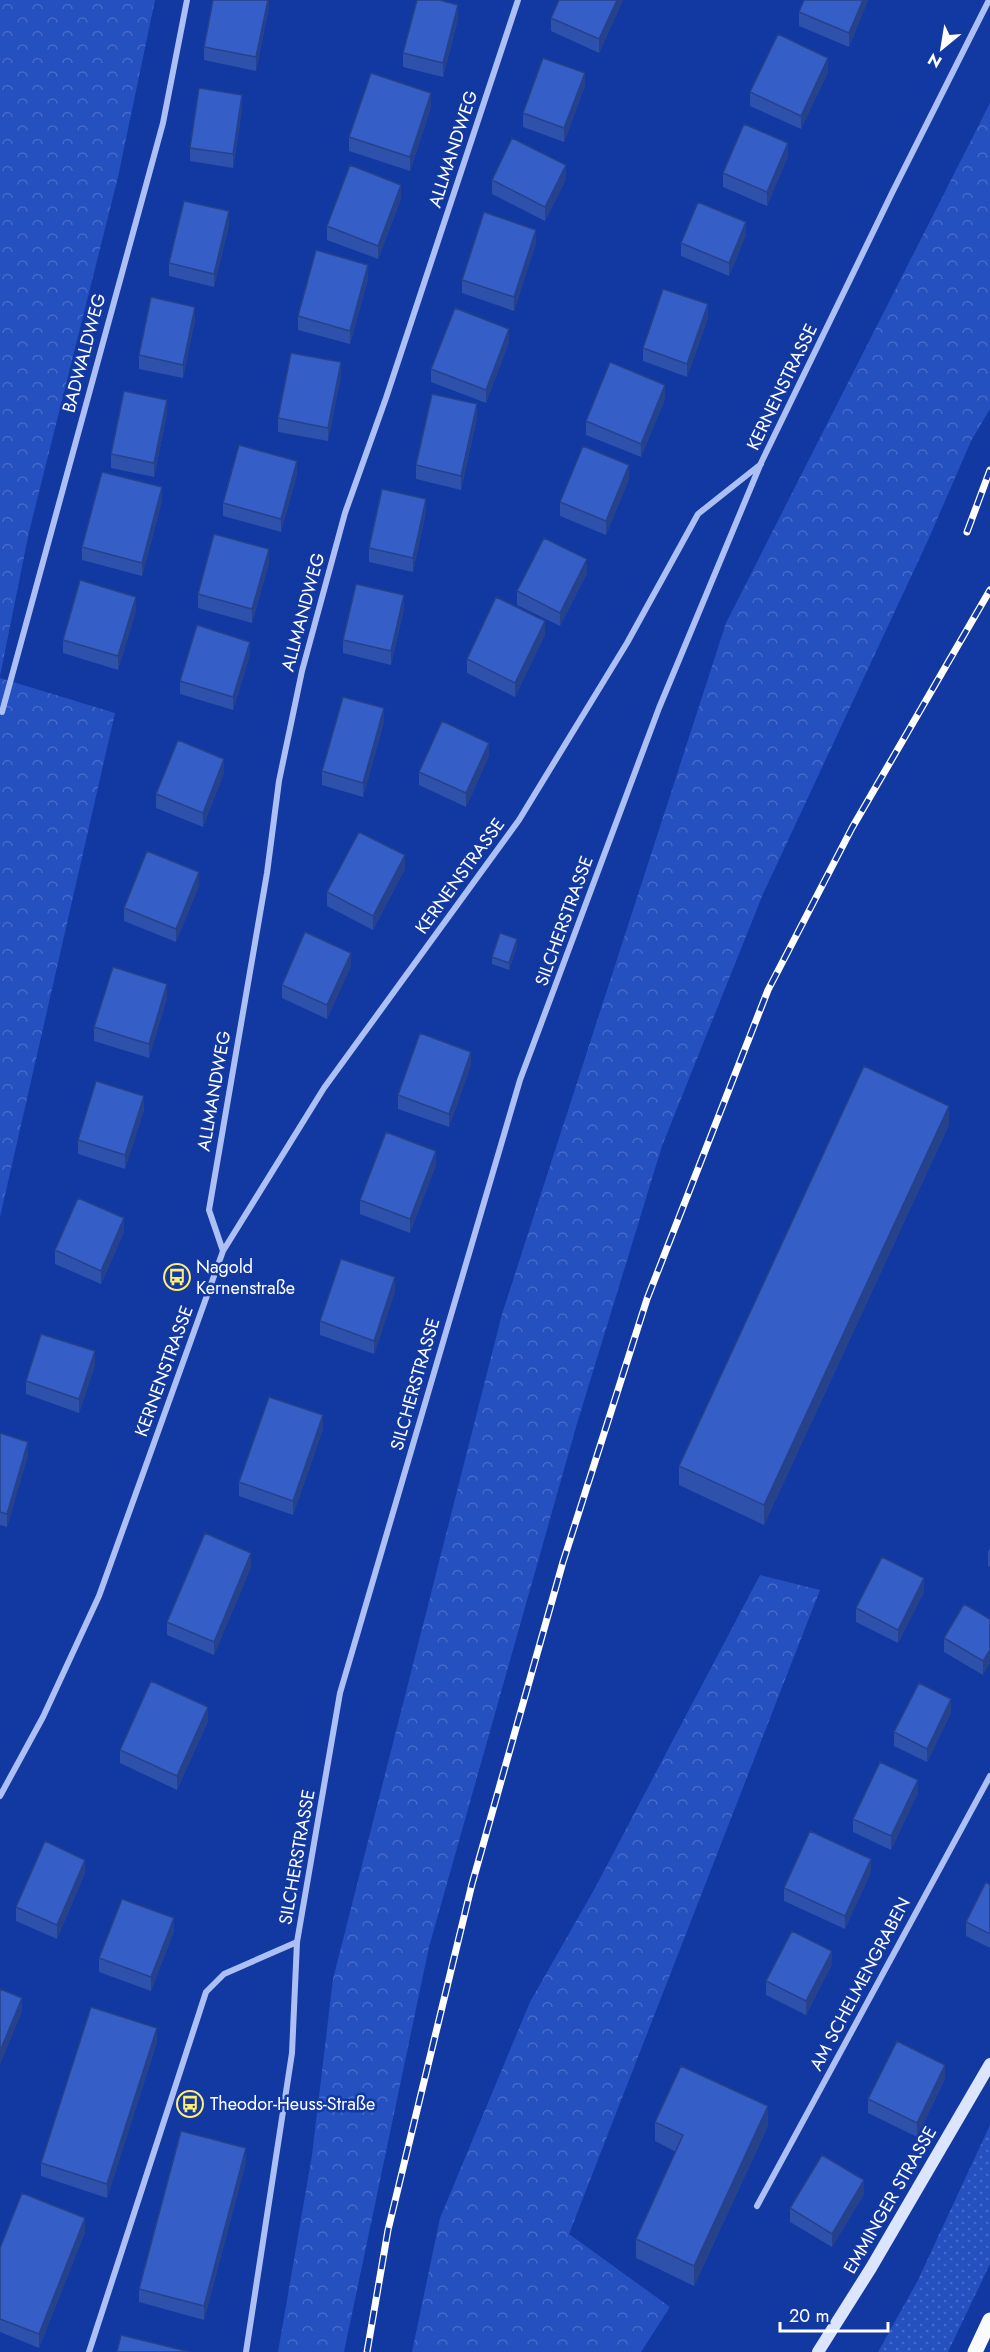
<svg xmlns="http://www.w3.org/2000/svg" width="990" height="2352" font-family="Jost,sans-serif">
  <defs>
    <pattern id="grass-dots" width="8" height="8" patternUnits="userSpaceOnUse" patternTransform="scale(1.5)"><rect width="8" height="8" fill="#2550c0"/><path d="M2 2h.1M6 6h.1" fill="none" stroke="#466ac9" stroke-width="1.8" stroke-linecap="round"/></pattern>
    <pattern id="forest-crowns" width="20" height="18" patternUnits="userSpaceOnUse" patternTransform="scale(1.5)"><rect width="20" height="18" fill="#2550c0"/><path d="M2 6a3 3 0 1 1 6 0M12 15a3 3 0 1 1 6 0" fill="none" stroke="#466ac9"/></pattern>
  </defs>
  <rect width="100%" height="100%" fill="#1238a2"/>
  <!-- grass -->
  <path fill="url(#grass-dots)" d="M990 2125V2264L948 2352H878L917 2282Z"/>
  <!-- forest -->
  <path fill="url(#forest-crowns)" d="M0 0H155L118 177 29 532 0 676Z
    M990 103V409L971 441 929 538 763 894 662 1146 576 1427 429 1947 344 2352H278L312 2155 333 1979 502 1314 726 623Z
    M0 678 115 713 0 1217Z
    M760 1575 820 1590 569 2234 670 2307 641 2352H412L440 2218 530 2002 595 1888Z"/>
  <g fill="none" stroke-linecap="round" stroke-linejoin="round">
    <!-- street -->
    <path stroke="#acc0f5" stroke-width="6" d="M2 712 163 123 187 0
      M223 1251 209 1210 267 873 279 781 302 671 345 513 386 398 518 0
      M0 1796 43 1717 99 1596 223 1251 324 1088 519 820 627 643 698 514 761 464
      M757 2206 990 1776
      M89 2352 206 1992 224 1974 297 1942
      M246 2352 292 2053 297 1942 340 1693 520 1080 659 708 761 463 892 193 989 0"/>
    <!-- secondary -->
    <path stroke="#dce5fe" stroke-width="12" d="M818 2352 871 2268 990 2064"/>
    <!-- primary -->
    <path stroke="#fafbff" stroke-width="15" d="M975 2352 990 2320"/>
    <defs>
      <path id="rail" d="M967 532 990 470
        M367 2352 388 2230 472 1884 563 1562 647 1299 768 990 852 828 990 590"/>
    </defs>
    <!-- rail casing -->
    <use href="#rail" stroke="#fff" stroke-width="7"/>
    <!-- rail -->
    <use href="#rail" stroke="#1238a2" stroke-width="4.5" stroke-dasharray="14" stroke-linecap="butt"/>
  </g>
  <!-- wall -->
  <path fill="#2e51ab" d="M269 0V6L256 71 204 60V47Z
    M623 0 599 53 551 31V18Z
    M804 0H868L849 47 799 26V12Z
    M458 19 443 77 403 67V53Z
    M828 72 801 129 750 106V92Z
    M585 86 564 142 523 127V113Z
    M431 107 410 171 349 151V137Z
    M242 109 233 168 190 161V148Z
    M788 156 767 206 723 187V173Z
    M566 179 545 221 492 194V180Z
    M401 199 378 259 327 240V226Z
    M229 225 214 287 169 276V263Z
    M746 235 729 276 681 256V243Z
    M536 243 514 311 462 293V280Z
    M368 279 350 344 298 330V316Z
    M708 318 687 377 643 361V348Z
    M195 320 183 378 139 369V355Z
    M509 342 486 403 431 382V369Z
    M341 376 328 441 278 432V418Z
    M665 399 641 457 586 435V421Z
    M167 413 154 477 111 468V454Z
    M477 418 461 490 416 479V465Z
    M297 474 281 532 223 516V503Z
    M629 479 606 535 560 516V502Z
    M162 501 142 576 82 560V547Z
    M426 512 413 572 369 562V548Z
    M269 563 252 623 198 608V594Z
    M587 573 560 626 517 605V591Z
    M404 609 391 665 343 653V640Z
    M136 611 118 670 63 653V640Z
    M545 635 515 697 467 673V659Z
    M250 655 233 710 180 694V681Z
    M384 722 363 797 322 785V771Z
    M489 756 466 807 419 785V772Z
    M224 773 203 827 156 808V794Z
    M405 869 373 930 327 906V892Z
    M199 886 176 942 124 921V908Z
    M517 946 509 970 492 964V957Z
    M351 966 327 1019 282 998V985Z
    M167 998 149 1058 94 1041V1027Z
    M471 1065 449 1127 398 1109V1095Z
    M144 1110 125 1169 78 1154V1140Z
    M949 1125 764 1525 679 1485V1466Z
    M436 1165 410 1233 360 1214V1200Z
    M124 1232 101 1284 55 1264V1250Z
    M395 1291 374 1354 320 1335V1321Z
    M95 1365 79 1413 26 1394V1381Z
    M323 1429 293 1515 239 1496V1482Z
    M0 1433 28 1455 7 1527 0 1525Z
    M990 1548V1567L988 1566V1552Z
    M251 1567 214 1655 167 1635V1622Z
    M924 1592 898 1643 856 1622V1608Z
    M990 1619 983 1675 944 1652V1638Z
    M951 1713 927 1762 894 1746V1732Z
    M208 1721 177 1790 120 1763V1750Z
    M918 1793 891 1850 853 1832V1819Z
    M871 1872 845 1929 784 1901V1888Z
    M85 1873 57 1939 16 1921V1907Z
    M990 1885V1948L966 1936V1922Z
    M174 1931 151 1991 99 1972V1958Z
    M832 1964 806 2015 766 1995V1981Z
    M157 2042 107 2198 41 2176V2163Z
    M945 2079 917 2137 868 2113V2099Z
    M655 2122 768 2126 694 2286 636 2258V2239L676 2152 655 2141Z
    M246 2162 204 2320 139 2302V2289Z
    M864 2194 832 2247 790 2222V2208Z
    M85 2232 39 2348 0 2332V2248Z"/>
  <!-- shaded-wall -->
  <path fill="#26428b" d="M268 0H269V6L256 71V57Z
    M617 0H623L599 53V39Z
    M863 0H868L849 47V33Z
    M458 5V19L443 77V63Z
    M828 58V72L801 129V116Z
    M585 73V86L564 142V128Z
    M431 93V107L410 171V157Z
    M242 95V109L233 168V154Z
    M788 143V156L767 206V192Z
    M566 165V179L545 221V207Z
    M401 185V199L378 259V246Z
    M229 211V225L214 287V274Z
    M746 222V235L729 276V263Z
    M536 230V243L514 311V297Z
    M368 265V279L350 344V331Z
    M708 304V318L687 377V364Z
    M195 307V320L183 378V365Z
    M509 329V342L486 403V390Z
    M341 362V376L328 441V428Z
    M665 385V399L641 457V444Z
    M167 400V413L154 477V463Z
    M477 404V418L461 490V476Z
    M297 461V474L281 532V519Z
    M629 465V479L606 535V521Z
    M162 487V501L142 576V563Z
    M426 499V512L413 572V558Z
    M269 549V563L252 623V609Z
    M587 559V573L560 626V613Z
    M404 595V609L391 665V651Z
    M136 597V611L118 670V656Z
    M545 621V635L515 697V683Z
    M250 642V655L233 710V697Z
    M384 708V722L363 797V783Z
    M489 743V756L466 807V793Z
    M224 759V773L203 827V813Z
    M405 855V869L373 930V916Z
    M199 872V886L176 942V929Z
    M517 939V946L509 970V963Z
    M351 953V966L327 1019V1005Z
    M167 984V998L149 1058V1044Z
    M471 1052V1065L449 1127V1114Z
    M144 1096V1110L125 1169V1155Z
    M949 1106V1125L764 1525V1505Z
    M436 1151V1165L410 1233V1219Z
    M124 1218V1232L101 1284V1271Z
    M395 1277V1291L374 1354V1341Z
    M95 1351V1365L79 1413V1399Z
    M323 1415V1429L293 1515V1501Z
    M28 1442V1455L7 1527V1514Z
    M251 1553V1567L214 1655V1642Z
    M924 1578V1592L898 1643V1630Z
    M990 1650V1663L983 1675V1661Z
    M951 1699V1713L927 1762V1749Z
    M208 1707V1721L177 1790V1776Z
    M918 1780V1793L891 1850V1836Z
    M871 1859V1872L845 1929V1916Z
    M85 1860V1873L57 1939V1925Z
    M174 1918V1931L151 1991V1977Z
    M832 1951V1964L806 2015V2001Z
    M22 1998V2012L0 2065V2051Z
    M157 2028V2042L107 2198V2184Z
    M945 2065V2079L917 2137V2123Z
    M768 2106V2126L694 2286V2266Z
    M246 2148V2162L204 2320V2306Z
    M864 2180V2194L832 2247V2234Z
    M85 2218V2232L39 2348V2334Z"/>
  <!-- building -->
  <path fill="#365ec7" stroke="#26428b" stroke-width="1.5" d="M213 0H268L256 57 204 47Z
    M417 0H439L458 5 443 63 403 53Z
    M559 0H617L599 39 551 18Z
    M804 0H863L849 33 799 12Z
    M778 34 828 58 801 116 750 92Z
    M543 58 585 73 564 128 523 113Z
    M371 73 431 93 410 157 349 137Z
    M199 88 242 95 233 154 190 148Z
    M744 124 788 143 767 192 723 173Z
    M512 138 566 165 545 207 492 180Z
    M350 165 401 185 378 246 327 226Z
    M184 201 229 211 214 274 169 263Z
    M698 202 746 222 729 263 681 243Z
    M484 212 536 230 514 297 462 280Z
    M316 250 368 265 350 331 298 316Z
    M663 289 708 304 687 364 643 348Z
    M151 297 195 307 183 365 139 355Z
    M455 308 509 329 486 390 431 369Z
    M291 353 341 362 328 428 278 418Z
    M610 362 665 385 641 444 586 421Z
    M124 391 167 400 154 463 111 454Z
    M432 394 477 404 461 476 416 465Z
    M239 445 297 461 281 519 223 503Z
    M583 446 629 465 606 521 560 502Z
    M102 472 162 487 142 563 82 547Z
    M382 489 426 499 413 558 369 548Z
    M214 534 269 549 252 609 198 594Z
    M544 538 587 559 560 613 517 591Z
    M80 580 136 597 118 656 63 640Z
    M356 584 404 595 391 651 343 640Z
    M496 597 545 621 515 683 467 659Z
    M197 625 250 642 233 697 180 681Z
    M343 697 384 708 363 783 322 771Z
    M442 721 489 743 466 793 419 772Z
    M178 740 224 759 203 813 156 794Z
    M359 832 405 855 373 916 327 892Z
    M147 851 199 872 176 929 124 908Z
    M305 932 351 953 327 1005 282 985Z
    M500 933 517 939 509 963 492 957Z
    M113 967 167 984 149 1044 94 1027Z
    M420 1033 471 1052 449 1114 398 1095Z
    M864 1066 949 1106 764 1505 679 1466Z
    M96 1081 144 1096 125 1155 78 1140Z
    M386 1132 436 1151 410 1219 360 1200Z
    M78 1198 124 1218 101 1271 55 1250Z
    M341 1259 395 1277 374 1341 320 1321Z
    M41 1334 95 1351 79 1399 26 1381Z
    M269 1397 323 1415 293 1501 239 1482Z
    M0 1433 28 1442 7 1514 0 1512Z
    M205 1533 251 1553 214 1642 167 1622Z
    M882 1557 924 1578 898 1630 856 1608Z
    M964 1604 990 1619V1650L983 1661 944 1638Z
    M151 1681 208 1707 177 1776 120 1750Z
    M919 1683 951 1699 927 1749 894 1732Z
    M880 1762 918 1780 891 1836 853 1819Z
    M810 1831 871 1859 845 1916 784 1888Z
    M45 1841 85 1860 57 1925 16 1907Z
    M986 1882 990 1885V1934L966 1922Z
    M122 1899 174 1918 151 1977 99 1958Z
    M792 1931 832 1951 806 2001 766 1981Z
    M0 1989 22 1998 0 2051Z
    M91 2007 157 2028 107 2184 41 2163Z
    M897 2041 945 2065 917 2123 868 2099Z
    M681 2066 768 2106 694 2266 636 2239 683 2135 655 2122Z
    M181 2131 246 2148 204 2306 139 2289Z
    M822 2155 864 2180 832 2234 790 2208Z
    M22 2193 85 2218 39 2334 0 2319V2248Z
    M121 2335 190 2352H117Z"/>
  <!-- icons -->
  <defs>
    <symbol id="bus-ring" viewBox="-11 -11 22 22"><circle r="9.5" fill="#1238a2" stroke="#ffee70" stroke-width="1.5"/><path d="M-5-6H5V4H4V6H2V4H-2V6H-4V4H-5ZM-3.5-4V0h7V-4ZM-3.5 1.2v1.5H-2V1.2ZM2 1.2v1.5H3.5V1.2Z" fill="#ffee70"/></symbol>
  </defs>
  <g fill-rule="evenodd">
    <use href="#bus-ring" x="162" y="1262" width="30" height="30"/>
    <use href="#bus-ring" x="175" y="2089" width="30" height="30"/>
  </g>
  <g text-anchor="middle" stroke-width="5" stroke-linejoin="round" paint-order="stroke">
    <!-- street labels -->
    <g font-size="18" fill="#fff" stroke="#1238a2">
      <text transform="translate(453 149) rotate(-72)" y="6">ALLMANDWEG</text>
      <text transform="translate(84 353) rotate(-75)" y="6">BADWALDWEG</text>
      <text transform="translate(782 387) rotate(-64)" y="6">KERNENSTRASSE</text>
      <text transform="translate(303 612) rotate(-75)" y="6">ALLMANDWEG</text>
      <text transform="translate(460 876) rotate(-54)" y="6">KERNENSTRASSE</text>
      <text transform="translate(564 921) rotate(-70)" y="6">SILCHERSTRASSE</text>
      <text transform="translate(214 1091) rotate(-80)" y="6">ALLMANDWEG</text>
      <text transform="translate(164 1371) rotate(-70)" y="6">KERNENSTRASSE</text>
      <text transform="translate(415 1384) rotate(-74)" y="6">SILCHERSTRASSE</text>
      <text transform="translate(297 1857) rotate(-80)" y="6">SILCHERSTRASSE</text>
      <text transform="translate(860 1984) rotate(-62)" y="6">AM SCHELMENGRABEN</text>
      <text transform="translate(890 2200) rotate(-60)" y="6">EMMINGER STRASSE</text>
    </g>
    <!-- poi labels -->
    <g font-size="18" fill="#fff" stroke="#1238a2" text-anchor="start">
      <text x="196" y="1273">Nagold<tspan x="196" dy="21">Kernenstraße</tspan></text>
      <text x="210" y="2110">Theodor-Heuss-Straße</text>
    </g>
  </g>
  <!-- north arrow -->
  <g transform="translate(942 48) rotate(210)" stroke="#1238a2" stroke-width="4.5" paint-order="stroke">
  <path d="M0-4.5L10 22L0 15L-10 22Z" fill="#ffffff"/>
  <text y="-9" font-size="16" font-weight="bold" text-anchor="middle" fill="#ffffff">N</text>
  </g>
  <!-- scale -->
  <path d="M780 2322v9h108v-9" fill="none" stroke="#ffffff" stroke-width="3"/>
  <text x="789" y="2322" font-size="18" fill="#ffffff" stroke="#1238a2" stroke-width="4.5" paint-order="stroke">20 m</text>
</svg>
